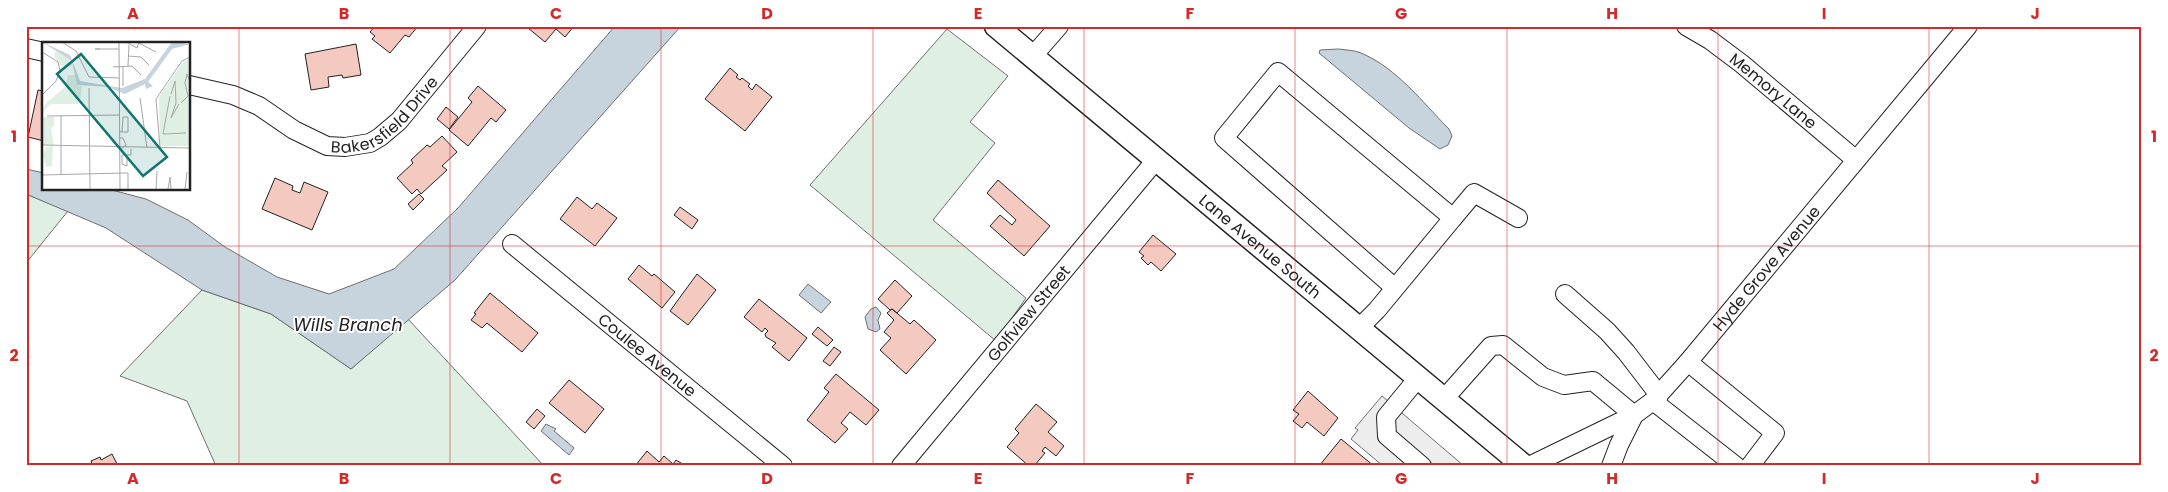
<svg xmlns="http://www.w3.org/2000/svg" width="2168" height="492" font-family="Poppins,sans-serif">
  <rect width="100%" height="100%" fill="#fff"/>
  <!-- green -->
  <path fill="#e0efe3" stroke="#6f6f6f" d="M947 29 1008 76 970 122 995 143 933 220 1026 298 996 341 810 185Z
    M26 194 68 211 26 263Z
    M202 290 271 314 351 369 408 319 544 466H216L187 401 120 376Z"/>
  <!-- parking -->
  <path fill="#ededed" stroke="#6f6f6f" d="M1382 396 1464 466H1383L1351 439 1358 430 1355 428Z"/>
  <!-- water -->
  <path fill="#c7d3dd" stroke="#6f6f6f" d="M615 26H681L455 280 351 369 271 314 202 290 106 228 26 194V169L44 173V189H108L146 199 188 220 225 247 277 277 329 294 394 269 458 208Z
    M1338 49C1346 50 1354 50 1361 53 1397 68 1423 103 1449 129L1452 136 1448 145 1440 149 1409 128 1319 53 1320 50Z
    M808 284 831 302 821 313 799 295Z
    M876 307 881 313 878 320 880 329 876 332 868 329 865 317 871 309Z
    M546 424 556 429 554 431 574 448 569 455 541 431Z"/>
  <!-- building -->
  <path fill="#f3c9c0" stroke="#222" d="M375 26H418L409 37 405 35 390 53 372 39 375 36 370 32Z
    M530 26H574L565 37 556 29 545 42 528 28Z
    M356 44 361 75 343 78 342 75 328 77 329 87 311 90 305 54Z
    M730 68 738 75 736 77 740 80 742 78 750 84 748 86 752 90 756 84 772 97 745 131 705 99Z
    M478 86 506 110 496 122 491 118 468 146 449 130 472 102 468 98Z
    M38 90 44 91V141L28 137Z
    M446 107 458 117 449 129 437 119Z
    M442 136 457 152 442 166 447 170 421 194 417 189 412 194 397 178 413 163 411 160 427 145 430 147Z
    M275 178 293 186 292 190 300 193 304 182 328 192 312 230 262 209Z
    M998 180 1050 226 1024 256 990 226 1000 215 1012 225 1016 220 987 193Z
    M419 194 424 199 413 210 408 204Z
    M577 197 592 209 597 203 617 218 595 246 560 219Z
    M680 207 698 220 692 229 674 215Z
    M1153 235 1176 254 1161 271 1151 262 1148 265 1141 258 1144 256 1139 252Z
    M639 265 652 276 654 274 675 292 662 308 628 279Z
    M697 274 716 290 688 325 670 311Z
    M895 280 912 296 897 313 892 309 890 310 878 299Z
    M490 293 538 333 522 352 487 323 482 328 471 320 476 314 474 313Z
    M759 299 807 338 789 361 772 347 776 343 766 337 765 334 768 331 765 328 762 332 744 317Z
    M892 309 910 324 914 320 936 340 906 374 880 350 891 338 884 332 894 320 887 313Z
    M818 327 833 340 827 346 812 334Z
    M834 347 841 352 830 366 823 361Z
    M836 374 879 410 866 425 850 412 841 423 848 429 835 443 807 420 829 392 824 388Z
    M569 380 604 409 585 433 549 403Z
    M1308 391 1338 418 1324 436 1307 422 1302 428 1293 421 1299 414 1293 410Z
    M1036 404 1057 422 1048 432 1064 446 1056 456 1045 447 1042 451 1045 453 1034 466H1029L1007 447 1019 433 1015 429Z
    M537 409 545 416 534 429 526 422Z
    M1341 439 1374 466H1319Z
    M647 451 659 462 664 456 673 464 676 460 686 466H635Z
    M112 454 118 466H89L92 464 91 461 100 457 101 460Z"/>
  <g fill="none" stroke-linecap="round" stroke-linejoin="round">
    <defs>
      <g id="minor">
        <path id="s1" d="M1686 26 1710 40 1742 64 1856 160"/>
        <path d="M26 48 44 52"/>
        <path d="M1032 57 1059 26"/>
        <path id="s2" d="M189 85 233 95 259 106 294 130 327 146 345 147 370 143 380 137 399 121 477 26"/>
        <path d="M1453 218 1474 193 1518 218"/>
        <path id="s3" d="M512 244 783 466"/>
        <path d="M1565 294 1607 331 1626 352 1659 395"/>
        <path d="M1359 328 1377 310 1453 218 1278 72 1224 138 1395 288"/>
        <path d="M1688 362 1775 433 1750 466"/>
        <path d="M1418 378 1386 417 1387 436 1422 466"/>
        <path d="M1444 399 1491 346 1503 345 1543 377 1564 385 1593 381 1634 415 1619 445 1611 466"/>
        <path d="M1653 401 1736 466"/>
        <path id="s4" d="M901 466 1156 160"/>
        <path id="s5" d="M1529 466 1634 415 1653 401 1688 362 1968 26"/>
      </g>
      <g id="major">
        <path id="s6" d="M996 26 1524 466"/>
      </g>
    </defs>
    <!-- minor casing -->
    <use href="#minor" stroke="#222" stroke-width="20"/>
    <!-- major casing -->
    <use href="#major" stroke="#222" stroke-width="25"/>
    <!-- minor -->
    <use href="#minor" stroke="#fff" stroke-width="18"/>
    <!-- major -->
    <use href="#major" stroke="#fff" stroke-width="22"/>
  </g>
  <!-- grid -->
  <path fill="none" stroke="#d62828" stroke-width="1" stroke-opacity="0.55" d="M239 26V466M450 26V466M661 26V466M873 26V466M1084 26V466M1295 26V466M1507 26V466M1718 26V466M1929 26V466M26 246H2142"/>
  <g text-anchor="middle" stroke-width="4" stroke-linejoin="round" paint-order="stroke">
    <!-- street labels -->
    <g font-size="16" fill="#222" stroke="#fff">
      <text dy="6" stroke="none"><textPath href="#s1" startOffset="109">Memory Lane</textPath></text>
      <text dy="6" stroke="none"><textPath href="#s2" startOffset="222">Bakersfield Drive</textPath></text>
      <text dy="6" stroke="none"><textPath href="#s6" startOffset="344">Lane Avenue South</textPath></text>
      <text dy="6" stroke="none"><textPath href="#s5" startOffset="315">Hyde Grove Avenue</textPath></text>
      <text dy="6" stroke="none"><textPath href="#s4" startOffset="199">Golfview Street</textPath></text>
      <text dy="6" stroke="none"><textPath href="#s3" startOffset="175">Coulee Avenue</textPath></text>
    </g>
    <!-- water labels -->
    <g font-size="18" font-style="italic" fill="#222" stroke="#fff">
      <text x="348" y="331">Wills Branch</text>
    </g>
  </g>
  <!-- overview -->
  <g transform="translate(42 42)">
    <rect width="148" height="148" fill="#fff"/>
    <path d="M14 9 26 16 31 24H19L12 14ZM147 17V104H118L117 55 141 20ZM26 33H33L35 43 40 44 38 59 36 62H8L0 71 4 61 23 45ZM0 75H12V84L9 86 12 103H0ZM11 104 10 124 4 125 1 113 4 105Z" fill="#e0efe3"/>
    <path d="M0 0 28 13 38 39 80 46 103 37 130 0 148 2 130 7 106 40 111 44 104 47 103 42 83 52 66 45 35 43 30 19Z" fill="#c7d3dd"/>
    <path fill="none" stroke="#a7a7a7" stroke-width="1" d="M20 0 34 9 47 35 77 36M77 0 78 147M84 0 95 6 97 0M97 1 114 10M58 7H53H77M0 10 16 20 18 29 14 39 0 53M86 14 99 15 107 23M81 24V44M86 24 87 3M71 25 90 24 99 33M47 46 48 147M129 52 133 39 134 61 129 76 137 62M128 54 121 92 144 91M98 56 105 106M139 61 146 54 143 41 145 32 148 40M5 74 77 73M77 89 79 90H86V75H81L80 90M77 96H81L84 103 78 108M0 103 148 106M118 106 114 57 140 19 148 15M80 122V113H89V107M80 122 85 124V113M81 131H86V147M0 133 81 131M19 133V73M114 147 115 129M126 147 128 135 129 147M143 147 145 130"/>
    <path fill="#0f766e" fill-opacity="0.15" stroke="#0f766e" stroke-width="2.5" d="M39 12 125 115 101 134 15 32Z"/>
    <rect width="148" height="148" fill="none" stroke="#222" stroke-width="2.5"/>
  </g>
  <!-- border -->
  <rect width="2168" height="492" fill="none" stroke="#ffffff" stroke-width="55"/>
  <rect x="28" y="28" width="2112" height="436" fill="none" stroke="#d62828" stroke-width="2"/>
  <g font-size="16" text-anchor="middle" font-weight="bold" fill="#d62828">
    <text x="133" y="19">A</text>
    <text x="344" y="19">B</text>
    <text x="556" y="19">C</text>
    <text x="767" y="19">D</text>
    <text x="978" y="19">E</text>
    <text x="1190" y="19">F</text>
    <text x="1401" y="19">G</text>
    <text x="1612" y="19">H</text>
    <text x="1824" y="19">I</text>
    <text x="2035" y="19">J</text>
    <text x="14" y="142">1</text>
    <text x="2154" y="142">1</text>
    <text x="14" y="361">2</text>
    <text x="2154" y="361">2</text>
    <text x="133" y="484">A</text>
    <text x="344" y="484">B</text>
    <text x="556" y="484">C</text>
    <text x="767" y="484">D</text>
    <text x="978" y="484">E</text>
    <text x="1190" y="484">F</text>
    <text x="1401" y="484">G</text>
    <text x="1612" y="484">H</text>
    <text x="1824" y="484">I</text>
    <text x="2035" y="484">J</text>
  </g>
</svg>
